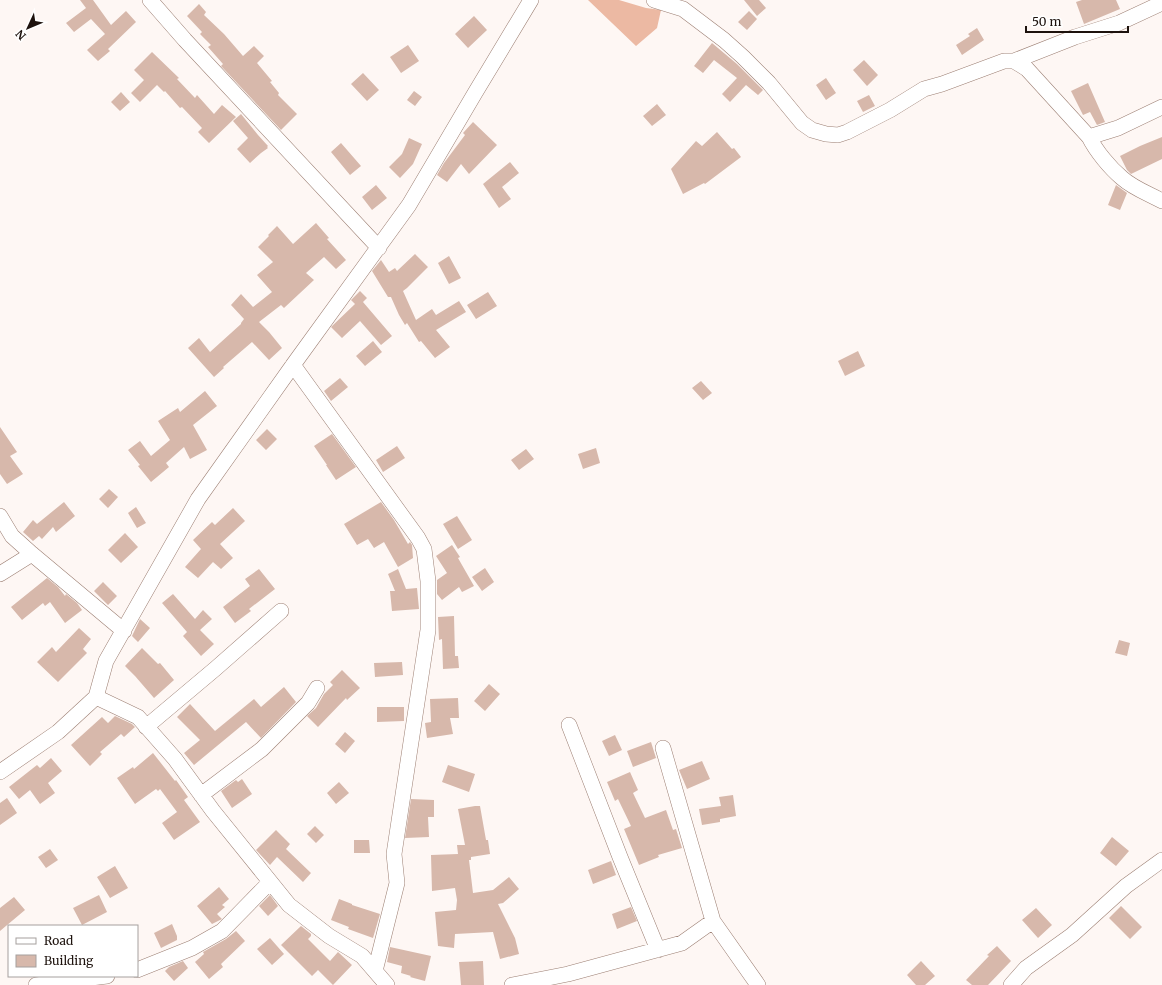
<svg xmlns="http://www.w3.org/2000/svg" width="1162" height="985" font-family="Merriweather,serif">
  <rect width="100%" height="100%" fill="#fef7f4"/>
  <!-- green -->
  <path fill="#ecb9a3" d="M588 0H619L646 8 661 10 657 28 636 46Z"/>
  <!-- building -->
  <path fill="#d7b8ab" d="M80 0H93L111 25 126 11 136 22 108 49 110 51 98 61 87 50 105 34 91 19 74 32 66 23 86 8Z
    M744 0H759L766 8 757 16Z
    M1082 0H1116L1120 9 1084 24 1076 2Z
    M199 4 206 12 204 15 224 34 243 56 254 46 264 56 257 63 272 81 270 82 279 93 278 95 297 114 281 130 221 66 223 64 208 47 211 45 200 34 202 32 187 16Z
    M749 11 757 19 747 30 738 22Z
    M474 16 487 30 468 48 455 34Z
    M977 28 984 40 962 55 956 45 970 36 968 34Z
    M712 43 737 64 763 90 758 95 746 85 730 102 722 94 737 78 714 60 703 73 694 66Z
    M408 45 419 61 401 73 390 57Z
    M152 52 179 78 177 79 195 98 197 95 214 114 222 105 236 117 209 143 198 132 202 128 182 107 180 108 165 91 164 92 157 85 140 102 131 93 144 80 134 70Z
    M864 60 878 75 867 86 853 70Z
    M363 73 379 90 367 101 351 84Z
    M826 78 836 93 826 100 816 85Z
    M1088 83 1105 122 1097 125 1090 112 1083 115 1071 91Z
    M414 91 422 97 415 106 407 100Z
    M121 92 130 102 120 111 111 102Z
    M869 95 875 106 863 112 857 101Z
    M657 104 666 115 652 126 643 116Z
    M241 114 258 135 268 146 267 147 268 148 261 153 250 163 237 149 248 138 233 121Z
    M473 122 497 145 469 174 461 164 447 182 437 175 444 163 465 135 463 133Z
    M717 132 732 149 734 148 741 157 705 184 704 183 683 194 671 169 696 141 702 146Z
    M1162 137V159L1131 174 1127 170 1120 156 1140 146Z
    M409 138 422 144 413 164 400 178 389 167 402 154Z
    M341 143 361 166 350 175 331 152Z
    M510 162 519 173 502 187 511 199 499 208 483 184Z
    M376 185 387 198 372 210 362 197Z
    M1116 185 1127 193 1120 210 1108 205Z
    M316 223 329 238 327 239 346 260 336 269 324 257 306 273 314 280 284 308 281 305 259 322 269 332 282 348 269 360 252 342 223 367 224 368 214 377 188 348 199 338 210 352 241 324V323L244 319 231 305 241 294 253 307 272 292 257 275 273 262 258 247 269 236 268 235 277 226 293 244Z
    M415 254 428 267 407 288 403 291 416 320 432 309 436 315 459 301 466 312 436 330 450 347 435 358 421 341 419 342 407 323 405 325 399 315 391 297H388L372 271 381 260 389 272 395 268 397 271Z
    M449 256 461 278 449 284 438 263Z
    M360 291 367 298 363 302 392 336 381 345 360 321 342 338 331 327 355 304 351 300Z
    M488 292 497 306 476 319 467 305Z
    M373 341 382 352 365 366 356 356Z
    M858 351 865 366 845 376 838 361Z
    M340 378 348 387 331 401 324 391Z
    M701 381 712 393 703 400 692 388Z
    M205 391 217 406 193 425 207 450 190 459 184 447 166 463 169 467 151 482 138 466 140 465 128 450 140 441 151 456 170 440 158 421 178 408 180 412Z
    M0 427 17 452 10 456 23 474 7 484 0 474Z
    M267 429 277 439 266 450 256 440Z
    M332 434 356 467 336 480 326 465H327L314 446Z
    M397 446 405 458 383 472 376 460Z
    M596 448 600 463 583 469 578 454Z
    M526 449 534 459 519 470 511 460Z
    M109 489 118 497 108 508 99 499Z
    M64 502 75 516 56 532 53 527 42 539 39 536 33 541 23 532 33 520 37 524Z
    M381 502 394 520 408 544 410 542 412 545 413 558 398 567 384 542 374 548 368 539 357 545 344 524Z
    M136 507 146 523 137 528 128 513Z
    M233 508 245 521 220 544 233 558 221 569 213 562 198 578 185 567 201 549 193 540 212 522 215 525Z
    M457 516 472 540 458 549 443 524Z
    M125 533 138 547 121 563 108 550Z
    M452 545 460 557 458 558 474 586 462 592 459 587 442 600 437 594V580L447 573 436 556Z
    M485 568 494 582 482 591 472 577Z
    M259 569 275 589 249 609 251 611 235 623 223 607 250 586 245 579Z
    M398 569 406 589 417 588 419 609 392 611 390 591H395L388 574Z
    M47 578 58 587 65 596 66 594 77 603 82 610 65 623 50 602 45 606 43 603 22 620 11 607Z
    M103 582 117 596 108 605 94 591Z
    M173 594 195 619 203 610 212 619 200 630 214 644 201 656 183 636 187 632 162 603Z
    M454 616 455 656H458L459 668 443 669 442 639 439 640 438 617Z
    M140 619 150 628 138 642 132 636Z
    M79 628 91 639 83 649 87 653 58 682 37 662 52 647 56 652Z
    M1119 640 1130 643 1127 656 1115 653Z
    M142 648 158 664 160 663 174 680 154 698 135 676 125 666Z
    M402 662 403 675 375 677 374 663Z
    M342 670 360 688 347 700 346 698 318 727 307 716 316 708 324 694 333 685 330 682Z
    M489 684 500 694 485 711 474 701Z
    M284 687 296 702 261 738 246 722 194 765 184 753 200 740 177 717 190 704 215 731 254 699 261 707Z
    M458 698 459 718H450L453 734 427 738 425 723 431 722 430 699Z
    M377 707H404V721L377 722Z
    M115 716 132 724 135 727 124 737 121 734 100 752 102 754 90 766 71 745 102 717 108 723Z
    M345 732 355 741 345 753 335 744Z
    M615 735 622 750 609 756 602 741Z
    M651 742 656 758 633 767 627 751Z
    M153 753 175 781 176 780 188 797 184 800 200 822 174 840 162 823 177 812 160 789 158 791 156 789 135 804 117 778 133 767 134 769Z
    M51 758 62 771 48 783 55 793 40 804 30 790 19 799 9 787 37 765 40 768Z
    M702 761 710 779 687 789 679 770Z
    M448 765 475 774 469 792 442 782Z
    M630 772 638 790 633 793 645 818 666 810 673 830 676 829 682 848 658 855 659 857 639 865 624 829 631 826 618 799 615 801 607 782Z
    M242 779 252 794 232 808 221 791 236 780 238 782Z
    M339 782 349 793 336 804 327 793Z
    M733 795 736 816 720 819V822L702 825 699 809 721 806 719 797Z
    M7 798 17 813 0 825V803Z
    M411 799 434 800V817H428L429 837 405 838Z
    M475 806H480L486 840H488L490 854 471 857V860H469L473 893 493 890 509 877 519 889 503 903 498 904 515 938 519 954 500 959 493 932 455 934 454 948 438 946 435 912 456 910 457 900 455 888 432 891 431 855 458 854 457 845H465L458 809Z
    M315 826 324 835 316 843 307 834Z
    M276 830 290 844 286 849 311 873 303 882 277 857 270 865 256 850Z
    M1112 837 1129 851 1116 866 1100 853Z
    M354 840H369L370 853H354Z
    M50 849 58 860 46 868 38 857Z
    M611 861 616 875 593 884 588 870Z
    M115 866 128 888 110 898 97 877Z
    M219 887 229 899 222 905 225 907 217 914 222 919 212 924 197 906Z
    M99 895 107 912 82 925 73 908Z
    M270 895 278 906 268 916 259 906Z
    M14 897 25 910 0 931V908Z
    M339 899 352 904V905L380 914 373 938 348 929 349 927 331 920Z
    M1121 906 1142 927 1130 939 1109 918Z
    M631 907 637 921 617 929 612 914Z
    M1036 908 1052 925 1038 938 1022 920Z
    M172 924 177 936V940L161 948 154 933Z
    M301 926 311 934V936L308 939 330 961 338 952 352 965 333 985 318 970 312 976 281 945Z
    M236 931 245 941 221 964 223 967 209 979 195 962 204 954 203 952 226 939Z
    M270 938 284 954 272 965 257 949Z
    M997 946 1011 961 988 985H972L966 980 989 956 987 955Z
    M390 947 431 956 425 981 410 977 411 976 401 973 402 966 387 962Z
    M183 961 188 968 174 981 165 971 169 967Z
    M483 961 484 985H461L459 962Z
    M921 961 935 976 925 985H916L907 975Z"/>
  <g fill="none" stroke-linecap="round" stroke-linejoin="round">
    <defs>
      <path id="minor" d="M150 0 185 40 379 248
        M654 0 683 9 724 40 743 57 769 83 802 123 812 130 826 134 838 135 847 132 890 110 924 89 942 84 1004 61H1014L1027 69 1089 137C1096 151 1110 168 1122 178 1133 188 1149 194 1162 201
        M1014 61 1075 37 1119 23 1162 3
        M1089 137 1118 128 1162 107
        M293 365 418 538 424 549 428 581V630L394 854 397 883 375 971
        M0 516 12 536 32 554 124 631
        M0 574 32 554
        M96 697 138 717 175 759 213 811 289 905 329 936 362 956 387 985
        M569 725 620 857 658 950
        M146 727 215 669 281 611
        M663 748 713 921
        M0 772 58 732 96 697 106 661 198 499 293 365 409 205 475 93 531 0
        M201 795 262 749 308 703 317 688
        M137 970 192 948 222 931 270 882
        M36 985 107 976
        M512 985 568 974 682 943 713 921 758 985
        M1011 985 1026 968 1072 935 1126 886 1162 860"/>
    </defs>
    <!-- minor casing -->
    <use href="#minor" stroke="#9c7f73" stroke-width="16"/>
    <!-- minor -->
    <use href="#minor" stroke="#fff" stroke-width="15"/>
  </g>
  <!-- legend -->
  <rect x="8" y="925" width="130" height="52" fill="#ffffff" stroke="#a5a09e"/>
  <rect x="16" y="938" width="20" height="6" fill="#ffffff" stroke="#a5a09e"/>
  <text x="44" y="945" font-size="12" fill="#1d120d">Road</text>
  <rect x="16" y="955" width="20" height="12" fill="#d7b8ab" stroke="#a5a09e"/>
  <text x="44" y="965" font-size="12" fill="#1d120d">Building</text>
  <!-- north arrow -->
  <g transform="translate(28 28) rotate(226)" stroke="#ffffff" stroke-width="3" paint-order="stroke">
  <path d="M0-3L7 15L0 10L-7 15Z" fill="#1d120d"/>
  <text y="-6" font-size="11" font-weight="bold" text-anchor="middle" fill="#1d120d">N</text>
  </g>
  <!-- scale -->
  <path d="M1026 26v6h102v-6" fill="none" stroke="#1d120d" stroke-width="2"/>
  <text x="1032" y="26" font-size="12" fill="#1d120d" stroke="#ffffff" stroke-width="3" paint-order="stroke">50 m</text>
</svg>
